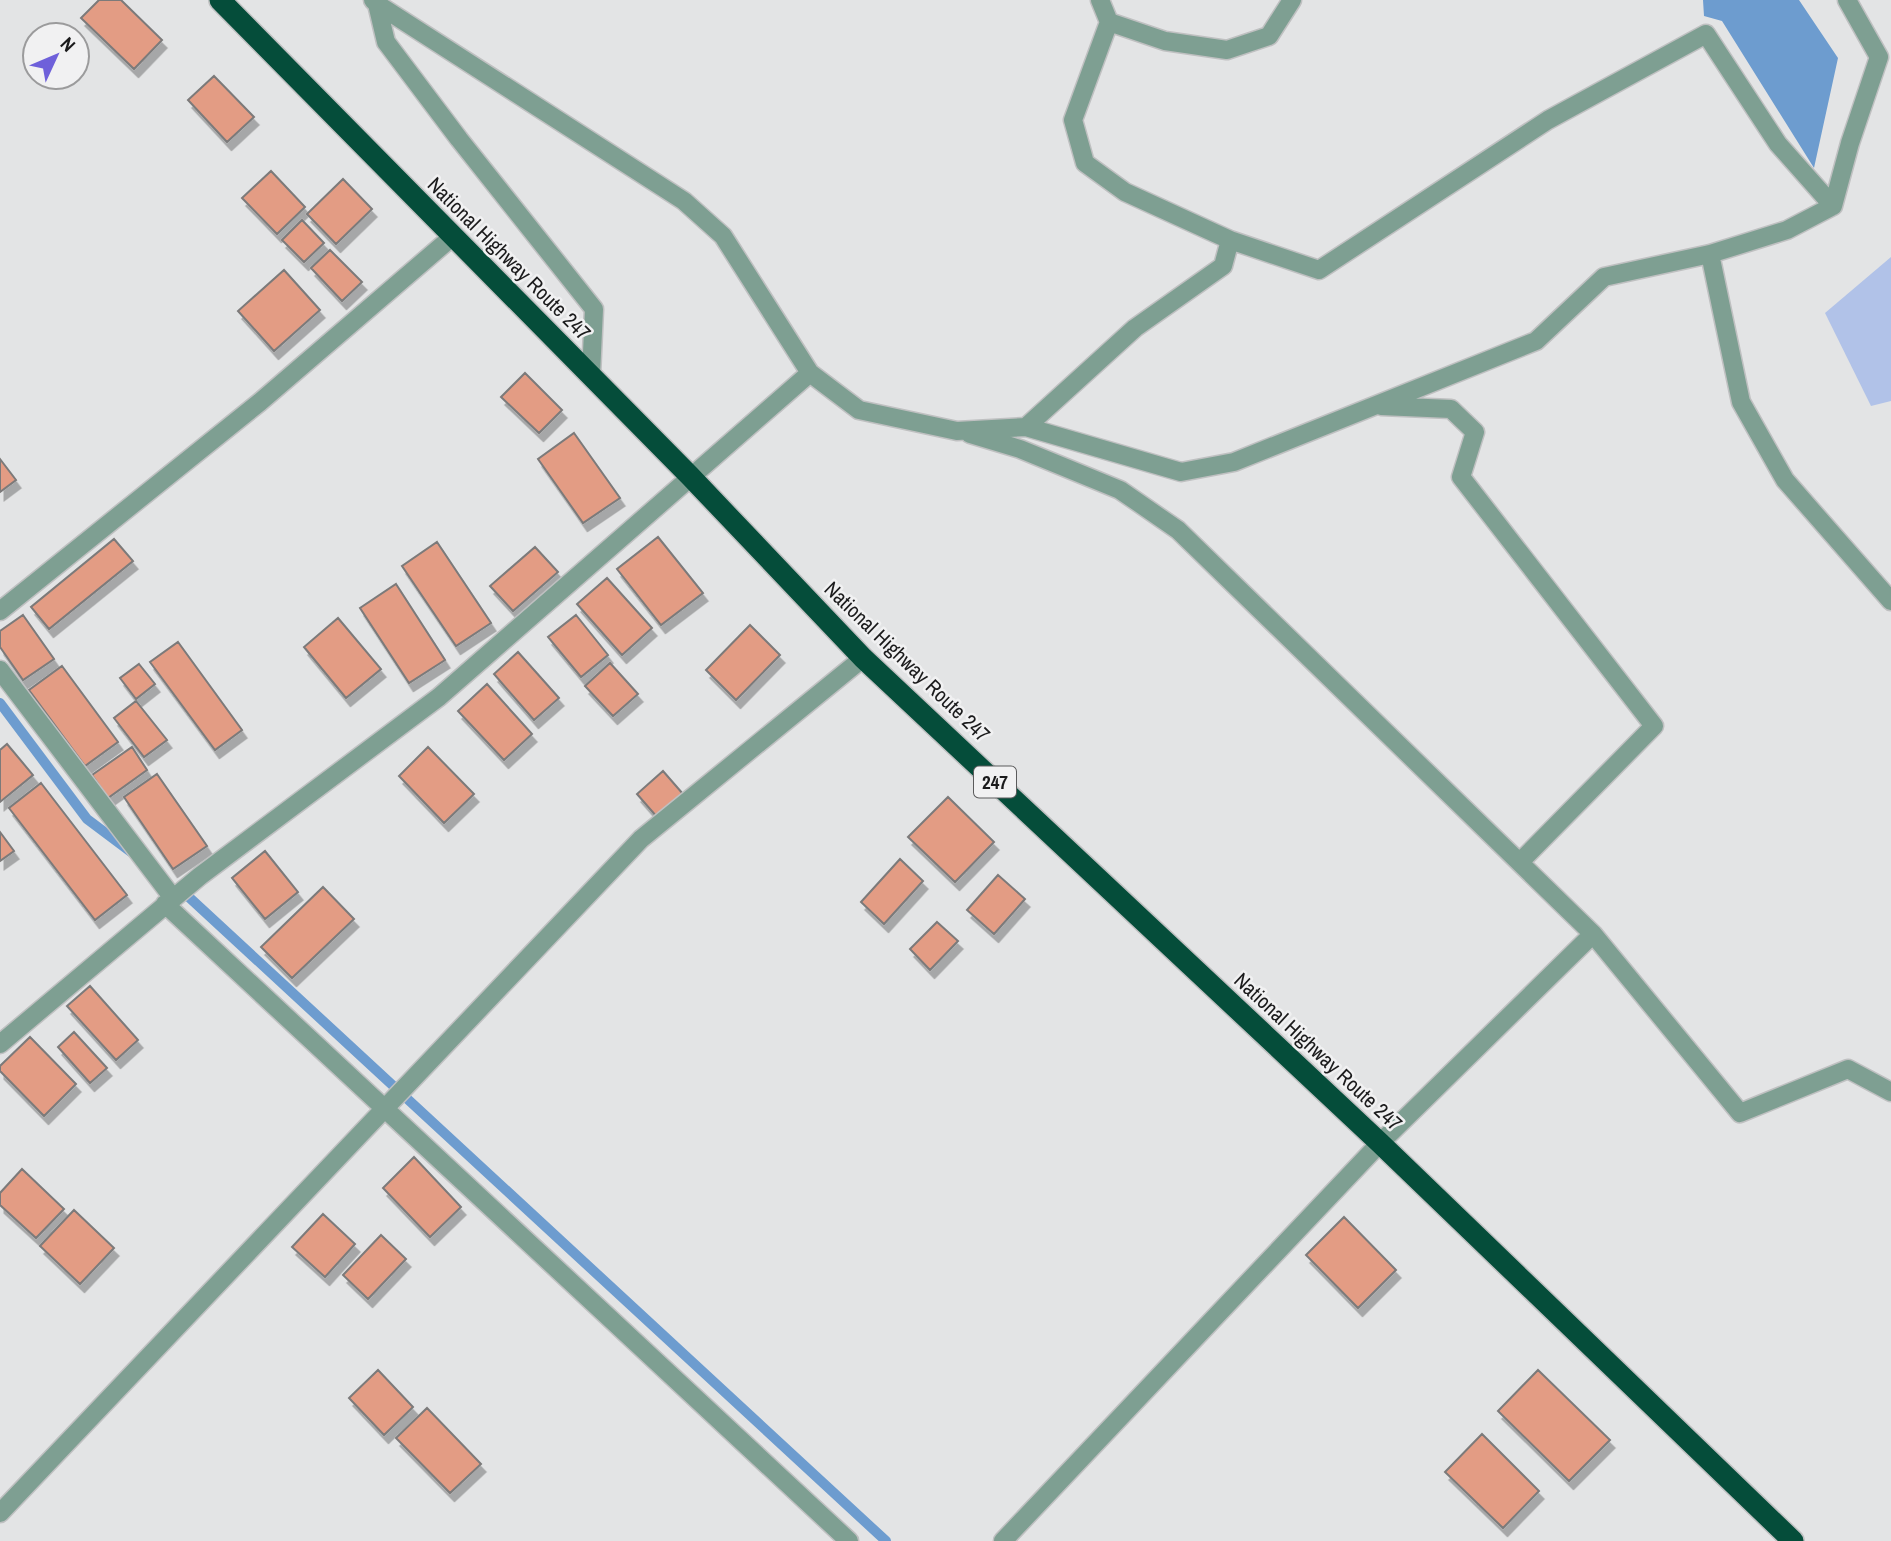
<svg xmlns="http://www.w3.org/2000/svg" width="1891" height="1541" font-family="'Archivo Narrow',sans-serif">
  <defs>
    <filter id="shadow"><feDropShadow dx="4.5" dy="8" stdDeviation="0" flood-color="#0004"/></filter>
  </defs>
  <rect width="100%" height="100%" fill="#e3e4e5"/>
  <!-- green -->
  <path fill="#b1c2e8" d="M1891 257V401L1871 406 1825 313Z"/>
  <!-- water -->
  <path fill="#6d9ccf" d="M1703 0H1799L1838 58 1814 168 1722 21 1704 16Z"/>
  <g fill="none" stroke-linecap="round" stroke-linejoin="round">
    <!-- stream -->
    <path stroke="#6d9ccf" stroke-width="10" d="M0 703 87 819 131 852
      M179 888 886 1541"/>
  </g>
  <!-- building -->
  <path fill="#e39c84" stroke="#7b7a7a" stroke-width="2" filter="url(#shadow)" d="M99 0H121L162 40 134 69 81 18Z
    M214 76 254 117 227 142 188 100Z
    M271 171 305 207 277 234 242 198Z
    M343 179 372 209 336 244 307 214Z
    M302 220 324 243 304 262 282 240Z
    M330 250 362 282 342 301 311 268Z
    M284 270 320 310 274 351 238 311Z
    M525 373 562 410 539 433 501 397Z
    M574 433 620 498 583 523 538 459Z
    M0 459 16 480 0 492Z
    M658 537 703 593 661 625 617 569Z
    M114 539 133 561 49 629 31 607Z
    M437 542 491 623 456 646 402 566Z
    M535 547 558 572 513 611 490 586Z
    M607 578 652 628 622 655 577 604Z
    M396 584 445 660 409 683 360 608Z
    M23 615 54 659 23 680 0 647V631Z
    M576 615 608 655 581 677 548 637Z
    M338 618 381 669 346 698 304 647Z
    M750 625 780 655 736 700 706 670Z
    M178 642 242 730 215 750 150 662Z
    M518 652 559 698 534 720 494 674Z
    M610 663 638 694 613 716 585 686Z
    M139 664 155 684 136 699 120 678Z
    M62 666 118 742 85 766 29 690Z
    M487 684 532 734 504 760 458 711Z
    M136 701 167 740 144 757 114 718Z
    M7 744 33 775 0 802V750Z
    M132 747 147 770 108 798 92 775Z
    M428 747 474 794 444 823 399 776Z
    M663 771 683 794 657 817 637 794Z
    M157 774 207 846 173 869 124 797Z
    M41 783 127 895 95 920 9 808Z
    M948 797 994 842 955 882 908 837Z
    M0 832 14 851 0 861Z
    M265 851 298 892 265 919 232 878Z
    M900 859 923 881 884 924 861 902Z
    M998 875 1025 899 994 934 967 910Z
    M323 887 354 919 292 978 261 947Z
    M937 922 958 941 930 970 910 949Z
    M90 986 138 1040 116 1060 67 1006Z
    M74 1032 107 1068 90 1083 58 1047Z
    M30 1037 76 1084 44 1116 0 1071V1066Z
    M414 1157 461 1207 430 1237 383 1188Z
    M22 1169 64 1209 36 1238 0 1205V1193Z
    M74 1210 114 1248 80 1284 40 1246Z
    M323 1214 355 1244 325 1277 292 1247Z
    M1344 1217 1396 1270 1358 1308 1306 1255Z
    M381 1235 406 1259 368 1299 343 1275Z
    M378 1370 413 1407 384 1435 349 1398Z
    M1538 1370 1610 1440 1569 1481 1498 1411Z
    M427 1408 481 1464 450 1493 396 1438Z
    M1482 1434 1539 1491 1503 1528 1445 1472Z"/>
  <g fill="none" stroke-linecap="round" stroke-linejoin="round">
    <defs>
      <path id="street" d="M373 0 377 4 386 42 459 139 594 309 591 375
        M377 4 684 201 723 236 810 373
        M1109 22 1165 41 1227 50 1269 36 1292 0
        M1230 240 1319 270 1548 120 1706 34 1778 144 1833 206
        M1710 254 1741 402 1785 480 1891 601
        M1381 406 1451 409 1475 432 1461 477 1654 726 1520 862
        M1026 427 1135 328 1223 266 1230 240 1125 192 1085 163 1073 120 1109 22 1100 0
        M970 434 1020 449 1120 490 1178 530 1593 934 1740 1113 1848 1069 1891 1092
        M0 611 260 402 452 237
        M0 670 173 898
        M165 904 849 1541
        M0 1044 200 876 439 697 810 373 859 410 957 431 1026 427 1181 472 1234 462 1536 341 1604 277 1710 254 1787 230 1833 206 1850 143 1879 57 1847 0
        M0 1513 641 839 863 658
        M1003 1541 1380 1143 1593 934"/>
      <path id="highway" d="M220 0 690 476 863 658 1380 1143 1793 1541"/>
    </defs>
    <!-- street casing -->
    <use href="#street" stroke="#bfc0c1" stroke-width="21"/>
    <!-- highway casing -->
    <use href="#highway" stroke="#bfc0c1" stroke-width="24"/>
    <!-- street -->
    <use href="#street" stroke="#7e9f92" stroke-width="18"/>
    <!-- highway -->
    <use href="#highway" stroke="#054d3a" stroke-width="21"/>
  </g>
  <g text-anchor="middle" stroke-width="5" stroke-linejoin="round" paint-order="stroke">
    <!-- shield labels -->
    <rect fill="#f1f1f2" stroke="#5b5b5c" stroke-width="2" x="974" y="766.5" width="42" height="31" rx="5"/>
    <g font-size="19" font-weight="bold" fill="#1b1b1c">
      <text x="995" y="789">247</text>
    </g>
    <!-- street labels -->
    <g font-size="21" fill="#1b1b1c" stroke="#f1f1f2">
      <text transform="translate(509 259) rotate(45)" y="7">National Highway Route 247</text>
      <text transform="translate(907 662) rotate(44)" y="7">National Highway Route 247</text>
      <text transform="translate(1318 1052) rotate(43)" y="7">National Highway Route 247</text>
    </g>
  </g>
  <!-- north arrow -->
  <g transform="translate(56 56) rotate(46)"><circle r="33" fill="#f1f1f2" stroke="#9b9b9c" stroke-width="2"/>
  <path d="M0-5L12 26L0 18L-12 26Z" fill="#6e60da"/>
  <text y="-10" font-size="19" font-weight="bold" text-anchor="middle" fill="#1b1b1c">N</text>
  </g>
</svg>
